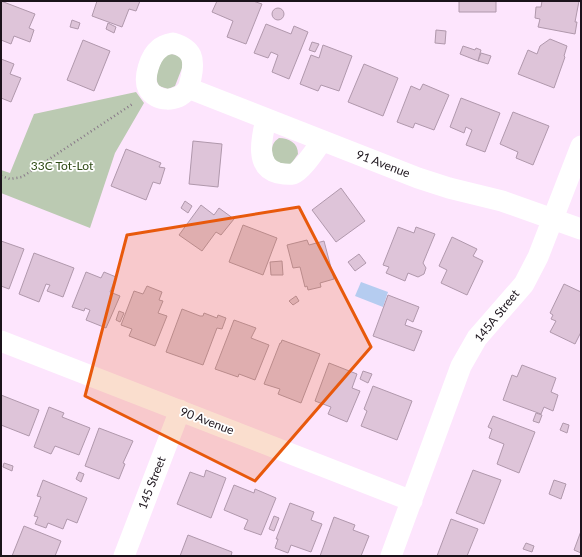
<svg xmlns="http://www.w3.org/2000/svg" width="582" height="557" font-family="Lato,sans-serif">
  <rect width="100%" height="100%" fill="#fde5fd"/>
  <!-- green -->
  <path fill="#bbcab2" d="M170 54 178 55 183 61 182 68 175 86 168 89 159 86C153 76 159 67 164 56Z
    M136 92 144 103 115 153 90 228 1 193V170L10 173 34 114Z
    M279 138C289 138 298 143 298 154L291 164 284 165 273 160C272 150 270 144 279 138Z"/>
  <!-- water -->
  <path fill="#b5ccf0" d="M361 282 388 292 383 307 355 296Z"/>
  <!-- building -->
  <path fill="#dec4d9" stroke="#b098ac" d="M1 1 35 14 29 28 34 30 30 42 14 36 11 44 1 40Z
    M97 1H140L136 11 129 9 122 27 92 16Z
    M217 1H253L262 4 246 44 227 37 233 21 212 12Z
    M459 1H496V12H459Z
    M542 1H579L575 22H577L575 34 538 27 540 19 535 18 536 7H541Z
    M272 14a6 6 0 1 1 12 0a6 6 0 1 1-12 0Z
    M72 20 80 23 78 29 70 27Z
    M108 23 116 27 114 33 106 29Z
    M266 24 291 34 294 26 308 32 289 79 272 72 278 55 271 52 268 58 254 53Z
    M436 30 446 31 445 44 435 43Z
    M550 39 567 46 564 56 565 57 554 88 518 74 528 50 537 54 540 46Z
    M83 40 110 51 94 91 67 80Z
    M312 42 319 44 315 52 309 50Z
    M323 45 352 56 339 91 321 85 318 91 300 84 311 55 319 58Z
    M463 46 475 50 476 48 481 50 478 61 460 54Z
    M481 53 491 56 488 64 478 61Z
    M1 59 14 64 10 74 21 78 11 102 1 98Z
    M364 64 398 78 383 116 348 102Z
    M423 84 449 95 434 130 415 123 413 128 397 122 411 86 420 90Z
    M461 98 500 113 485 152 466 145 472 130 466 127 464 133 450 127Z
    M513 112 549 126 533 165 516 158 518 152 500 144Z
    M193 141 222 144 218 187 189 184Z
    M126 149 161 163 159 167 165 168 160 184 153 182 146 200 111 186Z
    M341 188 365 221 336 242 312 210Z
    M185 201 192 206 188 213 181 208Z
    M201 205 214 215 219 208 234 219 221 235 216 232 202 251 179 235Z
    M243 225 277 238 263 275 229 262Z
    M398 227 414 233 416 227 435 234 423 263 426 268 424 274 418 277 408 273 405 281 386 273 389 267 383 265Z
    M452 237 477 249 473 256 483 261 467 295 441 283 447 270 439 266Z
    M307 240 309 245 324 241 334 279 320 283 321 287 308 290 307 286 305 287 300 267 293 268 287 245Z
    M1 241 24 249 9 289 1 286Z
    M34 253 74 268 63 297 47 291 50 285 46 284 39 302 19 294Z
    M359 254 366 263 355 271 348 262Z
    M282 261 283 275H271L270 262Z
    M86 272 101 278 104 272 116 277 110 292 120 296 106 328 86 320 90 310 85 308 84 311 72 307Z
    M564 284 581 292V332L575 344 550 332 556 321 551 319 553 315 550 313Z
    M147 286 162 292 159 300 163 301 158 313 167 316 155 346 129 336 132 329 121 325 134 291 143 294Z
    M388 295 419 307 413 322 407 319 405 325 422 331 414 351 373 336Z
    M296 296 299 301 293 305 289 301Z
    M182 309 200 316H203L204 313 217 318 218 315 226 318 222 329 217 328 203 365 166 352Z
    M119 311 124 313 120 322 116 320Z
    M234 320 256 328 251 338 269 345 255 380 239 374 238 377 215 369Z
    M282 340 320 354 301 403 278 394 280 389 264 384 280 343H281Z
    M329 363 357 374 352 388 360 391 347 422 328 414 331 407 315 401Z
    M522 365 556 378 551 392 558 395 553 411 544 407 541 414 503 400 512 375 517 377Z
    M363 371 372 374 368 383 360 379Z
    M373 386 412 401 397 440 361 426 367 411 364 409Z
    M1 395 39 410 29 436 1 425Z
    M49 407 64 413 62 417 90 428 79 455 55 446 51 454 34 447Z
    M536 413 542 415 539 423 533 421Z
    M493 416 535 432 519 473 497 464 504 444 489 438 492 429 488 427Z
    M563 423 569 425 567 433 560 430Z
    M99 428 133 441 123 463 125 464 119 479 85 466Z
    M4 463 13 466 12 471 3 467Z
    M206 470 226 478 211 518 177 504 190 472 204 477Z
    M473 470 501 480 484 524 456 513Z
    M79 472 84 474 81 482 76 479Z
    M43 480 87 498 77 523 67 519 63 529 48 523 46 528 35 524 38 517 34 516 41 497 37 496Z
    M554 480 566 484 561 499 549 494Z
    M234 485 254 493 255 489 276 498 261 535 244 529 248 520 224 510Z
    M290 503 314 512 311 520 322 524 311 552 291 545 288 553 275 548 278 539H276Z
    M274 516 279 518 274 531 269 529Z
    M334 517 355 525 353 530 369 536 361 556H320Z
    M451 519 478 529 467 556H437Z
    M24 526 61 541 55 556H12Z
    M581 531V553L574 550Z
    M188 535 232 552 231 556H180Z
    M526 543 534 546 532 552 523 549Z"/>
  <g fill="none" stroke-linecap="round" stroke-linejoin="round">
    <!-- path -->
    <path stroke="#887888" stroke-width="2.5" stroke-dasharray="1 3" stroke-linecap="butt" d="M1 176 10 179 22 177 134 103"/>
    <!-- minor -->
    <path stroke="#fff" stroke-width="21" d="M173 43C193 49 195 59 191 78 190 82 189 87 187 90 177 102 156 103 148 88 143 78 150 56 159 49 163 45 168 44 173 43Z
      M188 88 418 178 449 188 502 201 581 229
      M266 119C262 137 254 167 278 173 283 174 288 175 293 174 303 170 316 149 322 141
      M1 341 412 501
      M124 556 180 410
      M391 556 461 366 477 338 524 284 538 257 581 146"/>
  </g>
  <!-- marked area -->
  <path fill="#e8590c" fill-opacity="0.2" stroke="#e8590c" stroke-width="3" stroke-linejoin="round" d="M299 207 371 347 255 481 85 396 127 235Z"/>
  <g text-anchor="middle" stroke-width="3.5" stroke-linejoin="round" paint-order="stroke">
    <!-- street labels -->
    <g font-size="12" fill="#1b131b" stroke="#fff">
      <text transform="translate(383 164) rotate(21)" y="4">91 Avenue</text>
      <text transform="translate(497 316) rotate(-51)" y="4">145A Street</text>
      <text transform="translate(207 421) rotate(21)" y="4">90 Avenue</text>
      <text transform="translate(152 483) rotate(-69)" y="4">145 Street</text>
    </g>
    <!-- park labels -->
    <g font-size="12" fill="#2f4b16" stroke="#fff">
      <text x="62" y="170">33C Tot-Lot</text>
    </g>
  </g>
  <!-- border -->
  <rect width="582" height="557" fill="none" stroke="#1b131b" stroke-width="4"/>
</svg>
